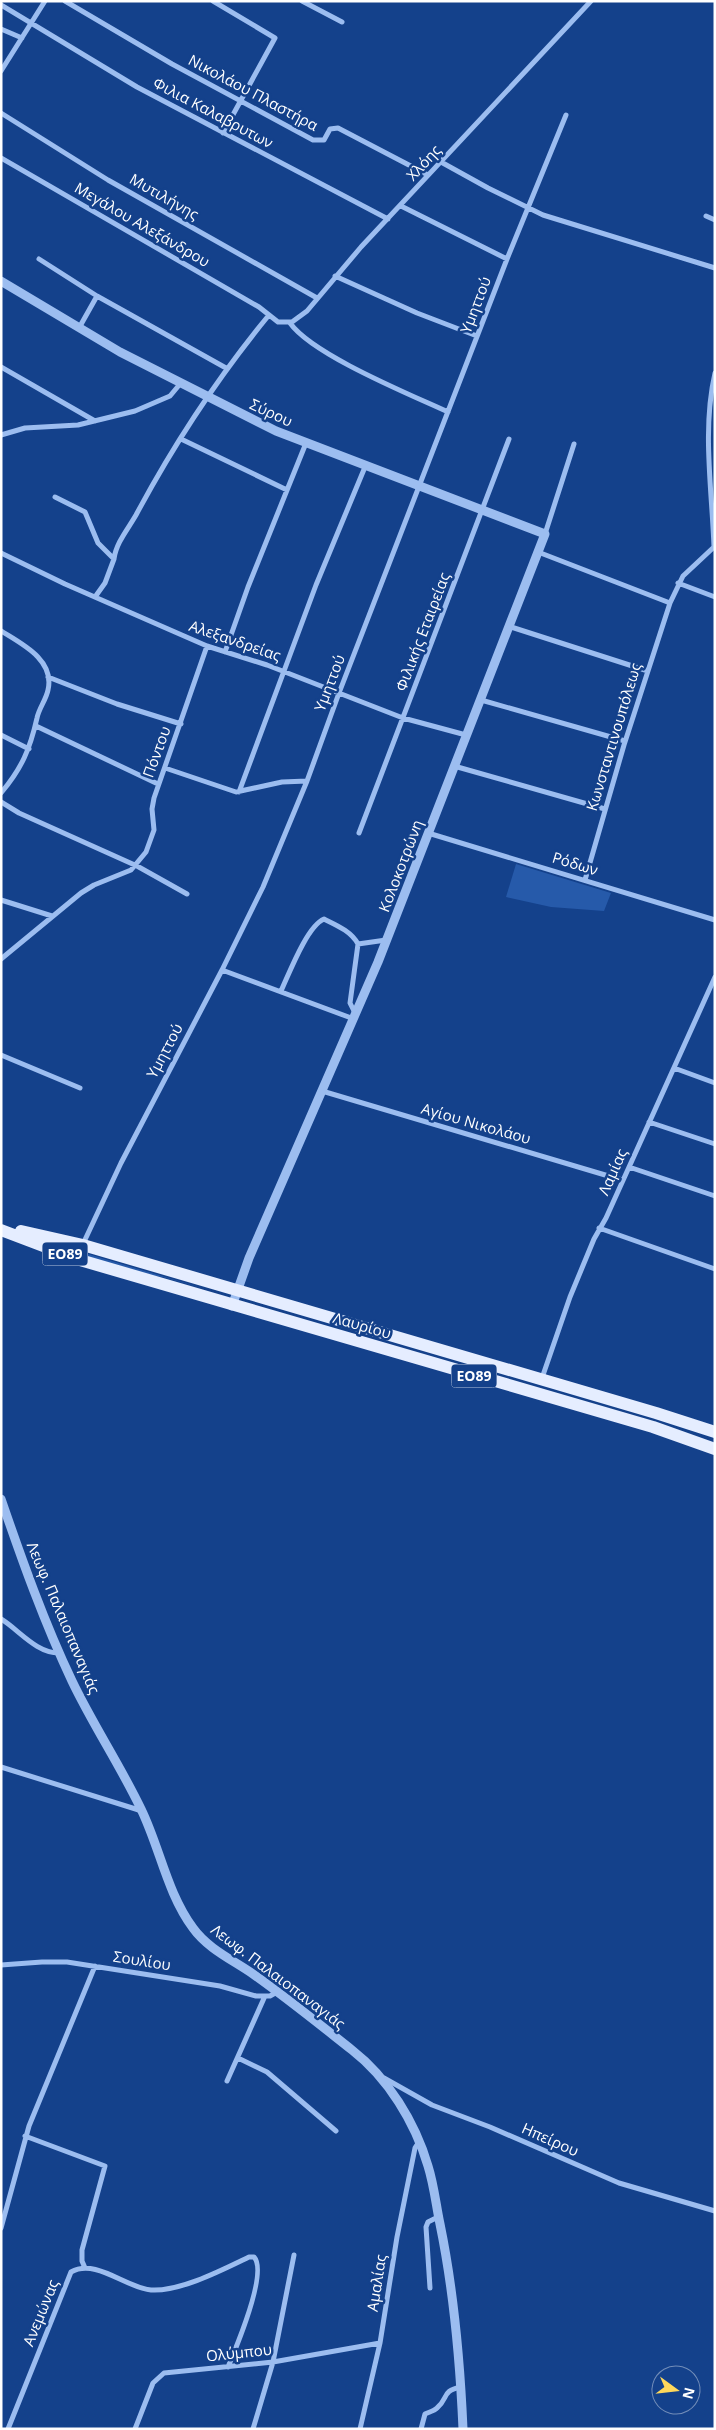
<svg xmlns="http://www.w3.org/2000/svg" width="716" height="2430" font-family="'Open Sans',sans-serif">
  <rect width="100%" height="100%" fill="#14418b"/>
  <!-- green -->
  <path fill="#265aaa" d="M516 864 611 893 604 911 551 907 506 897Z
    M88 1254 209 1290 163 1277 140 1274 86 1257Z"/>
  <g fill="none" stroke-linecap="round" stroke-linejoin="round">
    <!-- minor -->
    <path stroke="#9cbdf0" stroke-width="5" d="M65 1 172 64 313 140H324L330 129 338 128 428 175
      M213 1 275 38 223 133
      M302 1 342 22
      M1 5 137 87 388 219
      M1 29 22 38
      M1 71 45 1
      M1 113 108 180 317 298
      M1 158 259 307 278 322H292L307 311 361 247 591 1
      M441 162 488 188 543 215 715 268
      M401 206 507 259
      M706 216 715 220
      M39 259 97 296 226 368
      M335 276 417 313 477 336
      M290 323C313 355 409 394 448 412
      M79 328 97 296
      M1 367 95 421
      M1 435 25 428 78 425 135 411 170 396 180 384
      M181 439 287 490
      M55 497 85 512 98 543 114 559 105 583 95 597
      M545 534 574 444
      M714 547C712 490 702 429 715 373
      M538 552 670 603
      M1 553 65 584 207 646 267 665 403 718 466 735
      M114 559C116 543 128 529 136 515 174 444 218 377 269 315
      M678 583 715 597
      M508 626 648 671
      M1 631C22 644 55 660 48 690 46 700 39 708 37 718 30 749 22 768 1 793
      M225 652 248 587 306 443
      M48 677 117 704 181 724
      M481 700 625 741
      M36 726 158 784
      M1 735 29 749
      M454 766 605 809
      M165 768 236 792 282 782 307 781
      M239 792 316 585 365 467
      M1 802 19 813 137 866 187 894
      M359 833 509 439
      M428 833 715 920
      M585 880 624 745 670 603 683 576 715 546
      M1 900 52 916
      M358 944 386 940
      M1 959 81 893 94 885 131 870 146 852 154 830 152 809 154 798 207 646
      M222 970 354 1019
      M281 991C289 974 307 926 324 919 336 925 351 931 358 944L350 1003 356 1015
      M1 1055 80 1088
      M674 1068 715 1083
      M322 1091 622 1180
      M649 1122 715 1144
      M629 1167 715 1196
      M599 1228 715 1269
      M83 1244 121 1163 222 970 263 887 307 781 339 693 507 259 566 115
      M542 1378 570 1297 594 1239 606 1218 715 977
      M1 1619C19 1630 36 1653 59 1653
      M1 1767 142 1811
      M1 1965 42 1962H67L220 1986 256 1996H270L277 1992
      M238 2058 267 2072 336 2131
      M384 2078 432 2105 490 2127 619 2183 715 2211
      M227 2081 265 1996
      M25 2136 105 2166 82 2250V2261L85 2268
      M1 2228 29 2126 95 1966
      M430 2288 426 2227 428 2222 438 2217
      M8 2429 71 2272C96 2258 126 2288 151 2290 180 2292 224 2269 249 2257H254C268 2272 236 2348 228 2367
      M135 2429 153 2383 164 2373 273 2362 380 2343
      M253 2429 273 2362 294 2255
      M360 2429 380 2343 397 2237 415 2148 419 2142
      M421 2429 425 2414C429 2412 434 2411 437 2408 449 2398 441 2391 461 2387"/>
    <!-- tertiary -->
    <path stroke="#9cbdf0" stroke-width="9" d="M1 281 120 352 276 431 545 534 378 962 249 1258 232 1306
      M1 1499C22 1560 44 1622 72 1681 93 1725 120 1765 141 1809 160 1848 167 1893 193 1928 208 1949 233 1960 253 1974 287 1998 319 2024 352 2050 388 2078 415 2122 428 2166 434 2185 436 2205 440 2224 454 2292 460 2360 463 2429"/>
    <!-- primary -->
    <path stroke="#e5edff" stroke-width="12" d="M1 1230 80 1260 653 1427 715 1449
      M21 1231 83 1245 656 1413 715 1432"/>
  </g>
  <g text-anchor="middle" stroke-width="5" stroke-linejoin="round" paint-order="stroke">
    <!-- shield labels -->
    <g fill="#14418b" stroke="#b8c6dc" stroke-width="1">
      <rect x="42.5" y="1242.5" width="45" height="23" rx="4"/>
      <rect x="451.5" y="1364.5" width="45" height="23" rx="4"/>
    </g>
    <g font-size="14" font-weight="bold" fill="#fff">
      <text x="65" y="1259">ΕΟ89</text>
      <text x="474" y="1381">ΕΟ89</text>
    </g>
    <!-- street labels -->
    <g font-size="15" fill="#fff" stroke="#14418b">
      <text transform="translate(253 93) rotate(28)" y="5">Νικολάου Πλαστήρα</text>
      <text transform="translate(213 113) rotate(28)" y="5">Φιλια Καλαβρυτων</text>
      <text transform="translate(424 163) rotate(-47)" y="5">Χλόης</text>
      <text transform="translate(164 197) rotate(30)" y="5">Μυτιλήνης</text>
      <text transform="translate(142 225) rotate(30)" y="5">Μεγάλου Αλεξάνδρου</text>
      <text transform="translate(476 305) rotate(-69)" y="5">Υμηττού</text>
      <text transform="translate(271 413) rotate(25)" y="5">Σύρου</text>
      <text transform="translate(423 632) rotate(-69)" y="5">Φιλικής Εταιρείας</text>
      <text transform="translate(235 641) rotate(19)" y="5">Αλεξανδρείας</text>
      <text transform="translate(330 683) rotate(-69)" y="5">Υμηττού</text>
      <text transform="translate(614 737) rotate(-73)" y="5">Κωνσταντινουπόλεως</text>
      <text transform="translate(157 752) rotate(-70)" y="5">Πόντου</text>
      <text transform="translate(575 864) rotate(17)" y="5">Ρόδων</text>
      <text transform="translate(401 866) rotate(-69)" y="5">Κολοκοτρώνη</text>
      <text transform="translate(165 1051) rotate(-62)" y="5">Υμηττού</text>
      <text transform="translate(476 1124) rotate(16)" y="5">Αγίου Νικολάου</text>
      <text transform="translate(613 1172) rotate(-66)" y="5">Λαμίας</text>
      <text transform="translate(362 1326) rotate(16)" y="5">Λαυρίου</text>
      <text transform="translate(63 1618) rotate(67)" y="5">Λεωφ. Παλαιοπαναγιάς</text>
      <text transform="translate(142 1961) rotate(9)" y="5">Σουλίου</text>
      <text transform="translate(278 1977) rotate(37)" y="5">Λεωφ. Παλαιοπαναγιάς</text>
      <text transform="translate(550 2140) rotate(24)" y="5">Ηπείρου</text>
      <text transform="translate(377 2283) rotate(-81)" y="5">Αμαλίας</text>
      <text transform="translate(41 2313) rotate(-68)" y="5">Ανεμώνας</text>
      <text transform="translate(239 2353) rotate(-6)" y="5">Ολύμπου</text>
    </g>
  </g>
  <!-- border -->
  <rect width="716" height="2430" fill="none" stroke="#ffffff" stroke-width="5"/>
  <!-- north arrow -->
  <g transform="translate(676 2390) rotate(105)"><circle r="24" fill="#14418b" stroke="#728db9"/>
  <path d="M0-4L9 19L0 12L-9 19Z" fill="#ffd85b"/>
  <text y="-8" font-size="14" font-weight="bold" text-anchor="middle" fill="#ffffff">N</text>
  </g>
</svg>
